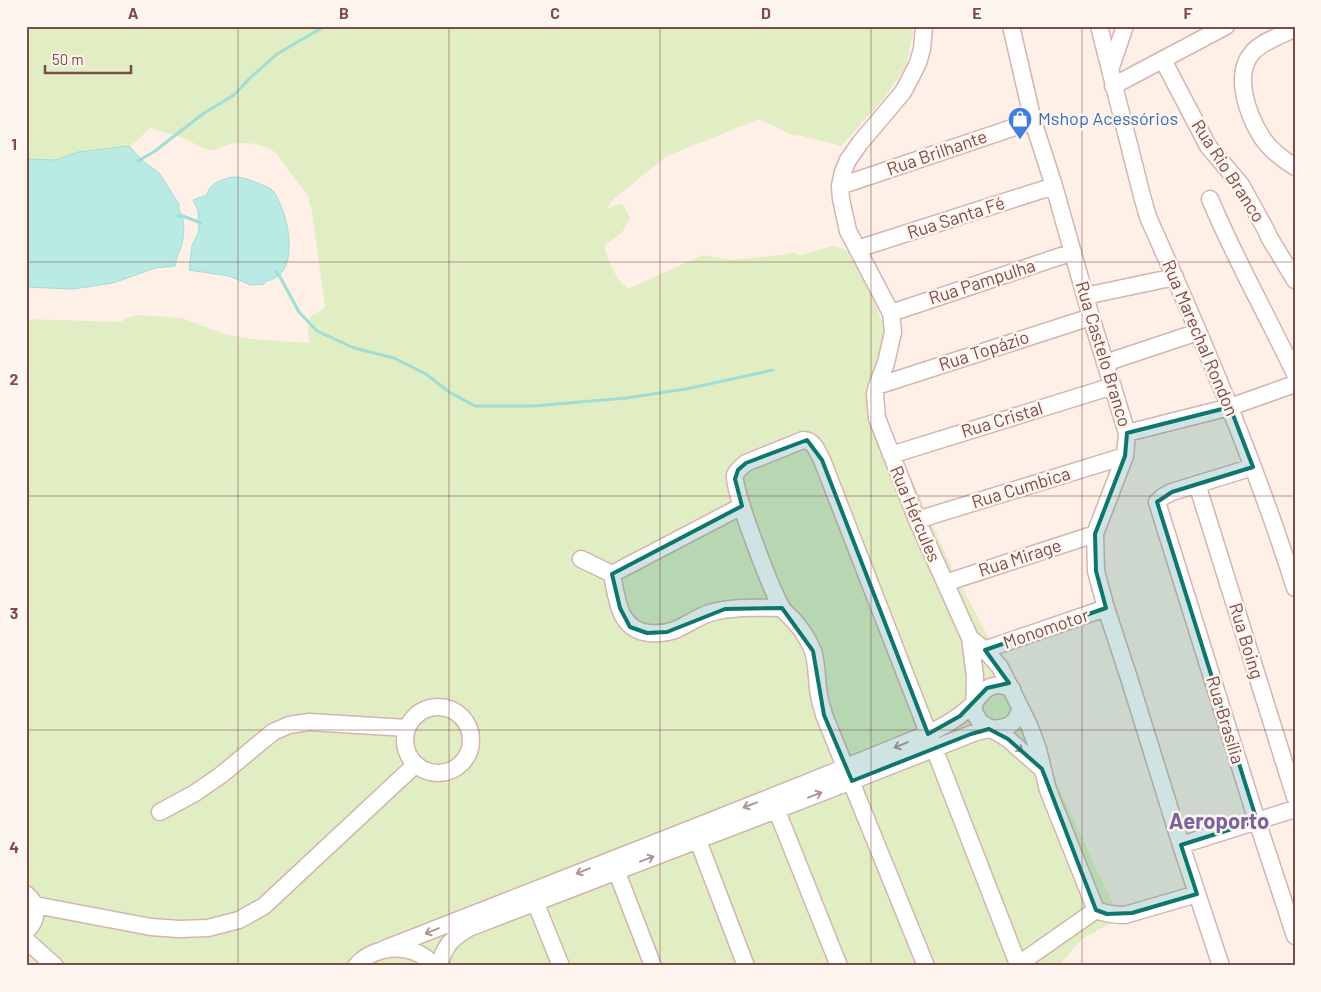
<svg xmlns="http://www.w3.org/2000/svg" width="1321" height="992" font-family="Barlow,sans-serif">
  <rect width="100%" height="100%" fill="#feefe7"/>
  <!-- green -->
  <path fill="#e1eec3" d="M26 26H912L913 33 906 66 884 98 841 146 795 134 794 136 759 119 667 156 615 198 606 209 615 205 622 204 627 212 630 219 623 231 604 247C609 263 615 278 628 289L703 255 732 260 789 254 792 252 801 255 833 246 845 249 868 287 886 331 880 410 955 574 1004 667 1099 875 1120 918 1082 939 1061 963 1060 966H26V319L120 322 127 318 139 315 182 318 224 334 251 339 309 343 308 328 310 317 325 307 312 212 308 196 276 153C264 143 242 141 227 145 223 146 217 150 213 150 202 150 193 142 184 138 173 134 161 132 150 128L130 147 78 152 56 160 26 159Z"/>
  <!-- water -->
  <path fill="#b9ebe4" stroke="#9eded6" d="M129 146 143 161 159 173 179 204C178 213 182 213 183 220 185 228 183 248 178 253L175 266 155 268 113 283 73 289 26 287V159L56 160 78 152Z
    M232 177C235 177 240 177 243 178 248 179 269 187 272 190 276 193 278 200 280 204 290 225 299 276 266 281L264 284 251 285 229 276 189 270 192 246 199 231 198 210 193 200 207 195C209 183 221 180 232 177Z"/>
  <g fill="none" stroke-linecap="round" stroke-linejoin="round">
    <!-- stream -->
    <path stroke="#9eded6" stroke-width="3" d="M138 161 155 151 204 113 234 95 250 78 277 54 325 26
      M178 216H183L201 223
      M276 272 279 275 299 312 317 331 354 348 394 358 426 374 449 392 475 406H534L626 398 686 389 773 370"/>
    <defs>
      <path id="minor" d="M924 26 922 49 918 63 912 75 903 92 860 143 848 160 843 172 840 186 841 199 848 231 891 313 893 332 886 363 877 386 875 394 877 418 917 520 970 638 975 676 974 712 980 722 1008 739 1042 769
        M1011 26 1033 121 1054 186 1091 317 1127 433 1125 456 1095 534 1096 571 1106 608 1129 678 1181 845 1221 966
        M1099 26 1142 196 1148 217C1202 338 1255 461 1295 588
        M1295 28C1281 36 1262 41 1252 53 1233 75 1248 115 1261 136 1269 149 1282 159 1295 167
        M1163 60 1208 146 1241 185 1266 230 1269 237 1295 280
        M1110 70 1125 26
        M1113 86 1226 26
        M840 186 1033 121
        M1210 199C1235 259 1267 315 1295 374
        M857 249 1054 186
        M1085 296 1175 277
        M891 313 1073 252
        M1105 363 1198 332
        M877 386 1091 317
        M1127 433 1230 407 1295 384
        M891 455 1113 386
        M1253 467 1172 492 1164 496 1157 502 1257 821 1295 936
        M1197 484 1295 797
        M917 520 1125 456
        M581 559 612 574C617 598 618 630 649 633 658 634 666 633 675 630 687 625 697 617 710 613 733 606 758 608 782 608
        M612 574 742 506
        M945 583 1095 534
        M970 638 985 650 1000 667 1029 725 1038 749 1048 790 1096 910
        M978 652 1106 608
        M405 740a33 33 0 1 1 66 0a33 33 0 1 1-66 0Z
        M773 801 839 966
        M160 812 195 793 221 775 273 732 289 725 309 722 407 728
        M694 830 746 966
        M1181 845 1295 809
        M613 862 653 966
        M26 894C39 904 38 921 26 931
        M532 894 561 966
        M35 905 151 927 179 929 208 928 239 920 264 906 415 765
        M1096 910C1106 914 1114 915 1125 915L1197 894
        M26 940 55 966
        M384 949C563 879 742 810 920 737 938 730 954 721 969 708 976 702 981 691 990 687 998 684 1004 685 1012 689
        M356 966C369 950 396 944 415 952 423 955 429 960 435 966
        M439 966C445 945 451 939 469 928L852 781 971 734C977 732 984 730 990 729 1006 728 1016 726 1020 709
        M926 966 824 715C823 710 821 705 820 700 816 684 818 667 813 651 809 641 802 630 795 622 791 617 785 613 782 608 773 594 731 486 735 475 737 470 742 466 746 463L803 440C814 440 817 451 822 460L1018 964
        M1016 966 1096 910"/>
    </defs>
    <!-- minor casing -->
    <use href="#minor" stroke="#d5b4ae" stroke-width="19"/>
    <!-- minor -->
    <use href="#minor" stroke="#fff" stroke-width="16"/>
  </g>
  <!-- one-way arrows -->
  <defs><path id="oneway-shaft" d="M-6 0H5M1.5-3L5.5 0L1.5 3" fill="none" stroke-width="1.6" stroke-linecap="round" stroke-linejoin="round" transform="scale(1.25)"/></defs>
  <g stroke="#b09491">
    <use href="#oneway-shaft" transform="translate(901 745) rotate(158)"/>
    <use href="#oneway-shaft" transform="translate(1017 747) rotate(39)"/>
    <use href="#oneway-shaft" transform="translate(815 795) rotate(-21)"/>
    <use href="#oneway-shaft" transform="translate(750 805) rotate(159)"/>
    <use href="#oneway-shaft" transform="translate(647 859) rotate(-21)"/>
    <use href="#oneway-shaft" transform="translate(583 871) rotate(158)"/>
    <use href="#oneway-shaft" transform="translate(432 931) rotate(158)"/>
  </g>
  <!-- marked area -->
  <path fill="#0f766e" fill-opacity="0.2" stroke="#0f766e" stroke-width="4" stroke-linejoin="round" d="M1230 407 1253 467 1172 492 1157 502 1257 821 1181 845 1197 894 1132 913 1107 914 1096 910 1042 769 1008 739 989 729 971 734 852 781 824 715 813 651 782 608 725 609 667 632 647 633 630 627 620 608 612 574 742 506 735 479 738 470 746 463 807 440 822 460 928 734 960 716 987 688 1009 683 985 650 1106 608 1096 571 1095 534 1125 456 1127 433Z"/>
  <!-- grid -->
  <path fill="none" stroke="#7c4c48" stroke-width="1" stroke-opacity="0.55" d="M238 26V966M449 26V966M660 26V966M871 26V966M1082 26V966M26 262H1295M26 496H1295M26 730H1295"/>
  <!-- icons -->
  <defs>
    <symbol id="shop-pin" viewBox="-11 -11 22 30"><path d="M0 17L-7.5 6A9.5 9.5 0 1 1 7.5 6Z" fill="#3f7fe0" stroke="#fff5ef"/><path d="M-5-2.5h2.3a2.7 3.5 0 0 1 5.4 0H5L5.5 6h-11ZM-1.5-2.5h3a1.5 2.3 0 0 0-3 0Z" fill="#fff"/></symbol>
  </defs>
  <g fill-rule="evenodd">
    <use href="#shop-pin" x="1006" y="105" width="28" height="38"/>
  </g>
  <g text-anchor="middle" stroke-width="5" stroke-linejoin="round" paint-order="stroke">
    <!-- shop labels -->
    <g font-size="18" fill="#366cbe" stroke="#fff5ef" text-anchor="start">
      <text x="1038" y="125">Mshop Acessórios</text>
    </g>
    <!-- street labels -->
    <g font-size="18" fill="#7c4c48" stroke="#fff5ef">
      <text transform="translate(937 153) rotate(-19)" y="6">Rua Brilhante</text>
      <text transform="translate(1228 171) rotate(57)" y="6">Rua Rio Branco</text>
      <text transform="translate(956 218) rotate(-18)" y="6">Rua Santa Fé</text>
      <text transform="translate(982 282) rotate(-18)" y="6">Rua Pampulha</text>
      <text transform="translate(1200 338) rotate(67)" y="6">Rua Marechal Rondon</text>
      <text transform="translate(984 351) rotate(-18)" y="6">Rua Topázio</text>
      <text transform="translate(1103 354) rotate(73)" y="6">Rua Castelo Branco</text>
      <text transform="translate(1002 420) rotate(-17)" y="6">Rua Cristal</text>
      <text transform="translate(1021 488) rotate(-17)" y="6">Rua Cumbica</text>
      <text transform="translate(915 514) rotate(67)" y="6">Rua Hércules</text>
      <text transform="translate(1020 558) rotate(-18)" y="6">Rua Mirage</text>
      <text transform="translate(1046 629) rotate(-19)" y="6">Monomotor</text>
      <text transform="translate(1246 641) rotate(73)" y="6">Rua Boing</text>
      <text transform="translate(1225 720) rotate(73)" y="6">Rua Brasília</text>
    </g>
    <!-- district labels -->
    <g font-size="22" font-weight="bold" fill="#7a649f" stroke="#fff5ef">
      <text x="1219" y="829">Aeroporto</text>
    </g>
  </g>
  <!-- border -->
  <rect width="1321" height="992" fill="none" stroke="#fff5ef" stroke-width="55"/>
  <!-- scale -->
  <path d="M45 65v8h86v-8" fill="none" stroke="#7c4c48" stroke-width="2.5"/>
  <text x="52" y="65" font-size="15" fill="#7c4c48" stroke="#fff5ef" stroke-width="4" paint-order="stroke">50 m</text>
  <rect x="28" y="28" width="1266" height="936" fill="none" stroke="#7c4c48" stroke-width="2"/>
  <g font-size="16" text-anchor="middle" font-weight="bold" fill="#7c4c48">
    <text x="133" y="19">A</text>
    <text x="344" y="19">B</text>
    <text x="555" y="19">C</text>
    <text x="766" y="19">D</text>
    <text x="977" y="19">E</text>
    <text x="1188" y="19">F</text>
    <text x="14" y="150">1</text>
    <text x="14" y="385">2</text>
    <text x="14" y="619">3</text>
    <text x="14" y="853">4</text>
  </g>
</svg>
